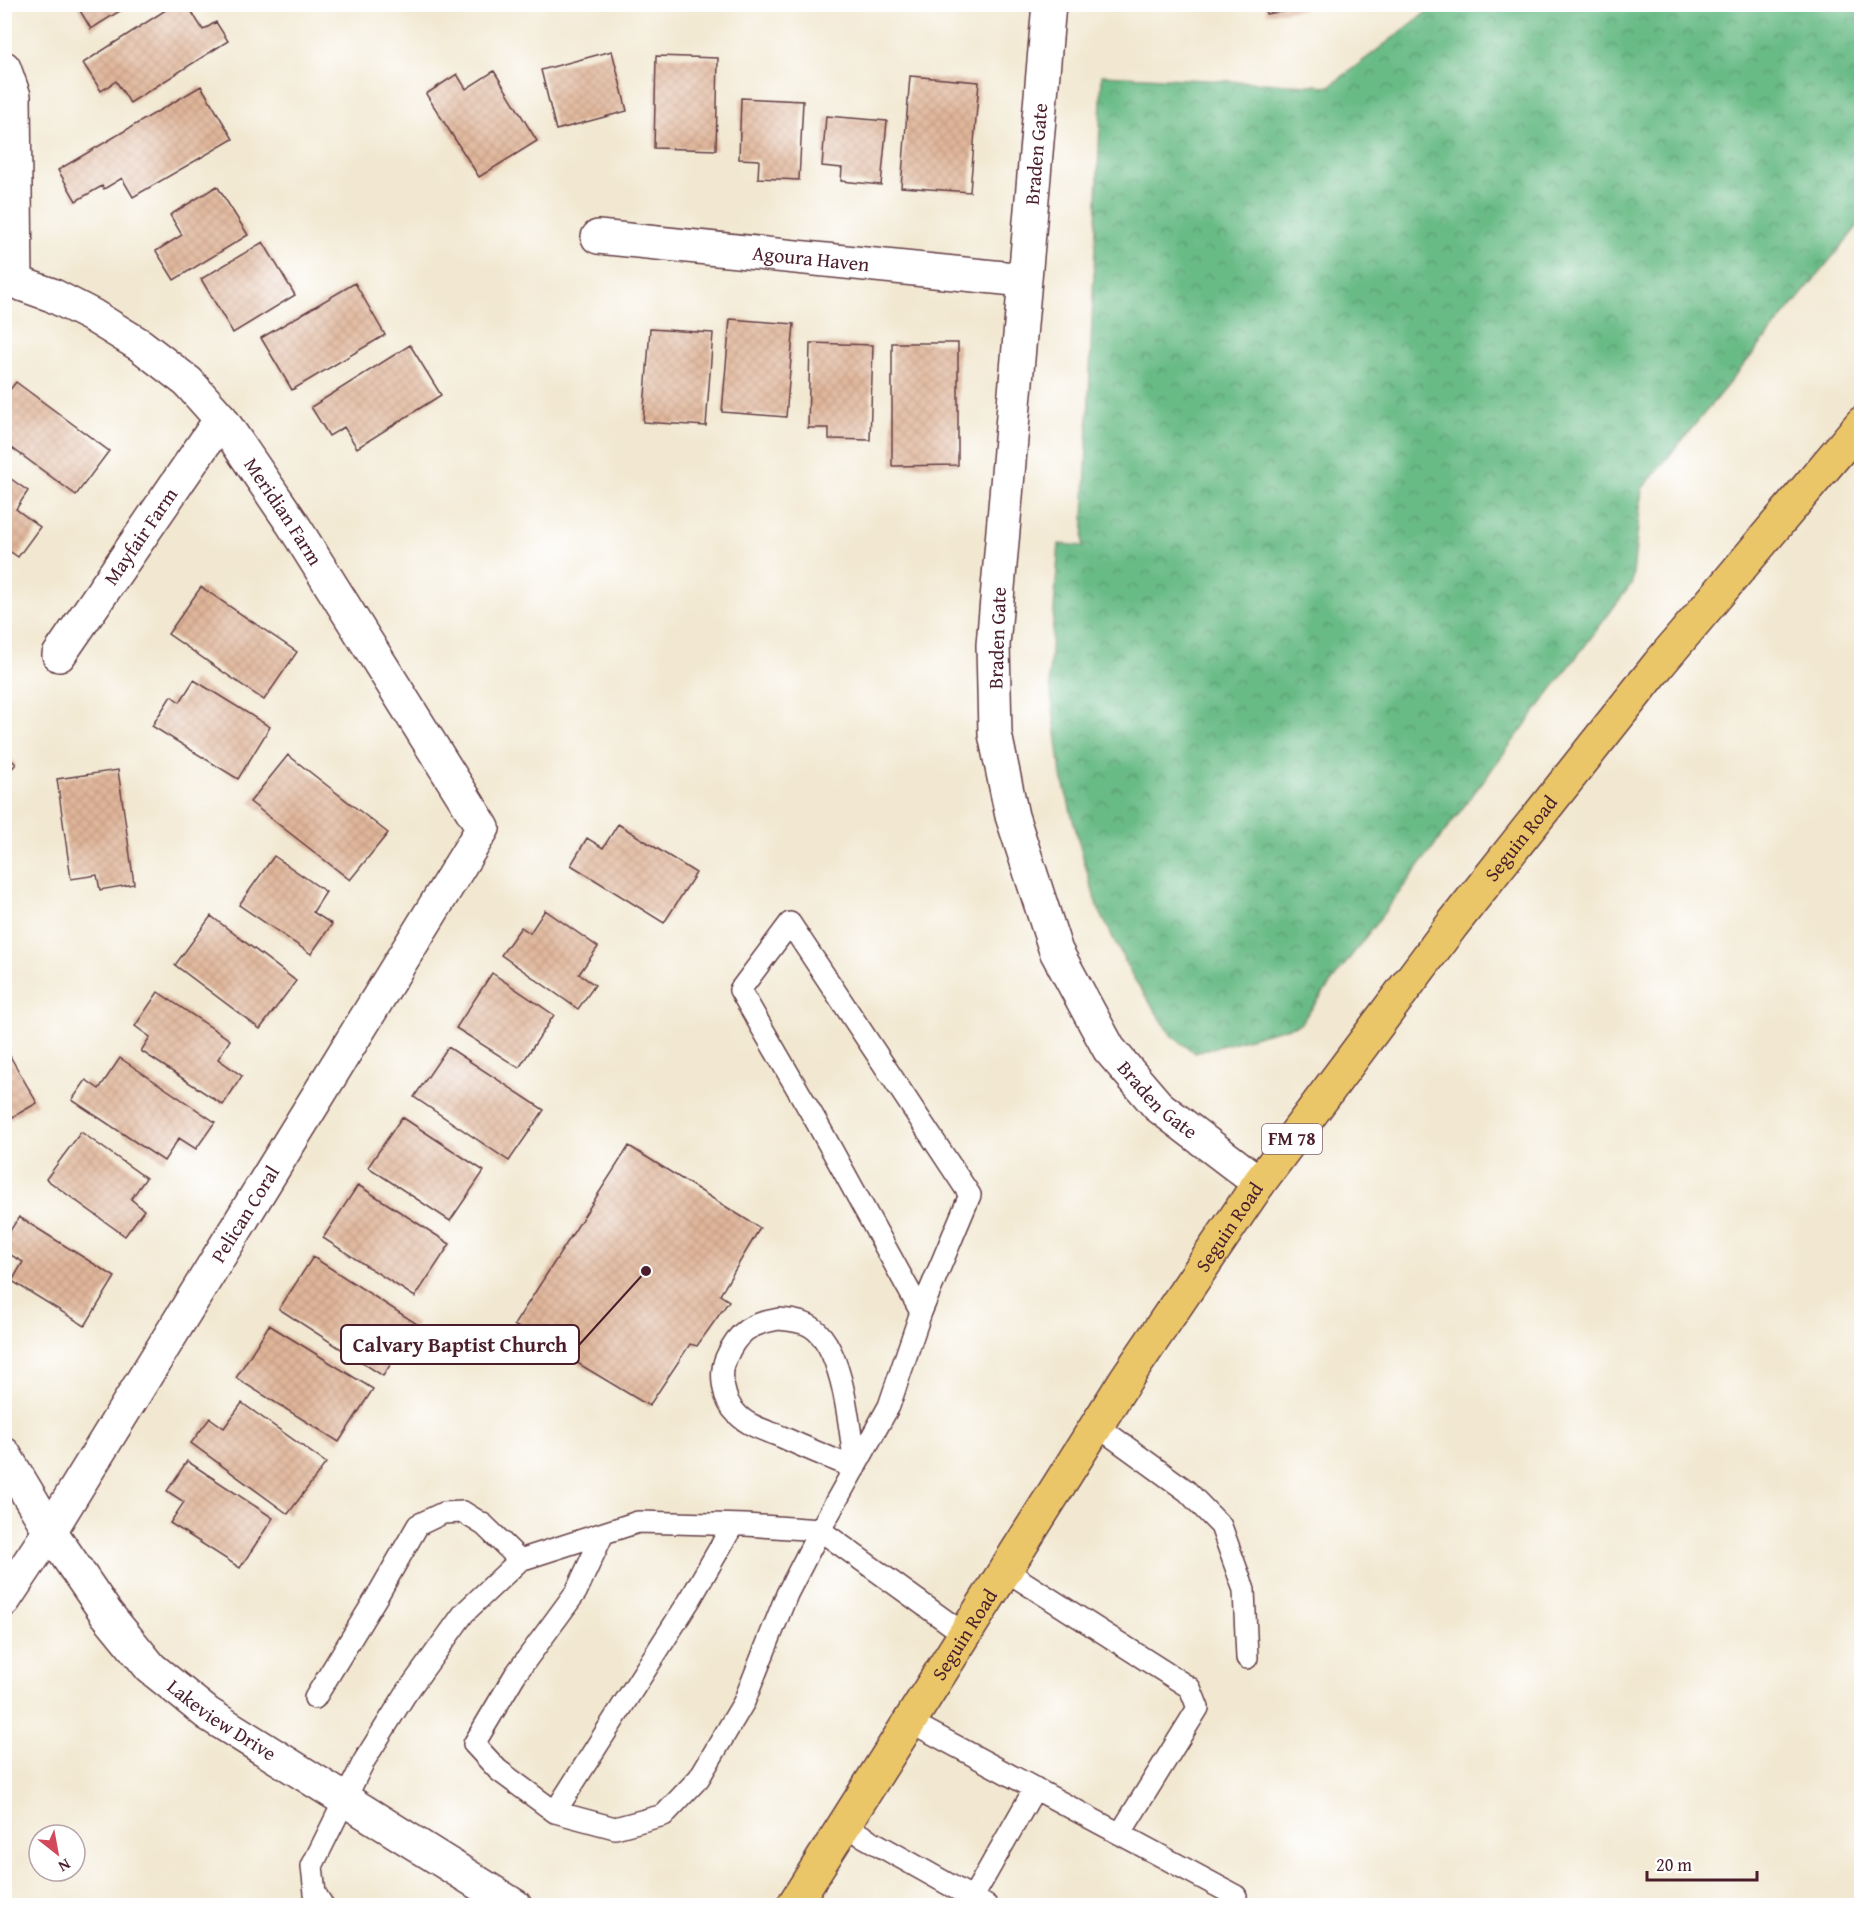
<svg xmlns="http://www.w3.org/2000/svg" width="1866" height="1910" font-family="'Gentium Book Plus',serif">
  <defs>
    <pattern id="forest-crowns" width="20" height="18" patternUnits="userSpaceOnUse" patternTransform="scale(1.5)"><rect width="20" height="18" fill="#69bb86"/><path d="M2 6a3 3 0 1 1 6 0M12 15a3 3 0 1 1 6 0" fill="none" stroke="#58976e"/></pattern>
    <pattern id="building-cross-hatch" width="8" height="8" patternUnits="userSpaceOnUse" patternTransform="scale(1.5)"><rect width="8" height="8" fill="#e0b69a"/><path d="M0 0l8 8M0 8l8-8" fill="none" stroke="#c29c85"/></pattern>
  </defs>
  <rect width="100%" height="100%" fill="#fff"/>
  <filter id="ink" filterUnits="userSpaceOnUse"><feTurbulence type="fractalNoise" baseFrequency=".0167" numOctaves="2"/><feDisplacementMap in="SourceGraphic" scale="12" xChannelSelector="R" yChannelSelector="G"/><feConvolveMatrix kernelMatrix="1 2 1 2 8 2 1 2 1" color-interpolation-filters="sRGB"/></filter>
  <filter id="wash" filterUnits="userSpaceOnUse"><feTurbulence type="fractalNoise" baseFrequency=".008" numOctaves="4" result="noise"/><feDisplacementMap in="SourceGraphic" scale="24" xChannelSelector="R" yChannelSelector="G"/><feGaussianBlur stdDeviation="1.35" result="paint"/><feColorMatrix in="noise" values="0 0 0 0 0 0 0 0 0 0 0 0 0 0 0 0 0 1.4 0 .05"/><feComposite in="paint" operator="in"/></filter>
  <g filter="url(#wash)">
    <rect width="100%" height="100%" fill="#f2e8d1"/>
    <!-- forest -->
    <path fill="url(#forest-crowns)" stroke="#5a6d58" stroke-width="1.5" d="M1436 5H1861V222L1642 489 1632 583 1300 1024 1195 1053 1172 1036 1133 977 1097 906 1081 850 1061 773 1049 676 1059 544 1083 546 1102 75 1330 86Z"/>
    <g id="blocks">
      <!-- building -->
      <path fill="url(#building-cross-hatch)" d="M76 4H131L91 29Z
        M175 4H187L203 30 216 22 228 41 130 103 116 81 101 91 83 63Z
        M949 4H987L986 10 948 6Z
        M1265 4H1301L1302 9 1266 14Z
        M612 51 627 111 556 130 541 70Z
        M656 56 718 58 716 150 654 148Z
        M494 71 537 141 479 177 426 94 457 74 466 89Z
        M910 76 979 82 970 192 901 187Z
        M201 86 233 139 133 197 122 178 104 189 102 186 76 201 58 170Z
        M741 98 803 101 799 180 758 178 759 160 739 159Z
        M826 116 887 121 881 185 841 181 842 168 822 166Z
        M217 186 248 235 174 280 156 251 182 235 170 215Z
        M263 242 295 295 233 333 201 279Z
        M355 283 385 335 292 390 261 338Z
        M730 319 794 324 786 417 722 412Z
        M650 329 713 333 706 426 643 422Z
        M810 343 873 345 870 440 829 439V428H808Z
        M892 343H958V465L892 466Z
        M410 345 441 395 357 448 344 427 329 436 311 407Z
        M16 382 109 451 76 495 4 442V397Z
        M4 474 28 491 16 509 40 527 18 557 4 547Z
        M201 587 297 652 264 700 168 634Z
        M194 680 270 727 238 779 152 726 171 696 180 702Z
        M4 753 16 764 4 777Z
        M288 755 388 833 350 880 250 802Z
        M118 770 134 884 100 890 97 875 71 879 57 779Z
        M618 824 696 873 664 923 571 865 587 838 603 848Z
        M274 856 326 892 313 912 332 924 311 954 239 905Z
        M545 910 598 947 579 974 595 985 578 1009 501 955 521 927 530 933Z
        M211 916 296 981 260 1029 175 965Z
        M492 973 554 1015 519 1068 456 1028Z
        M158 992 230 1040 218 1059 242 1076 223 1105 141 1051 150 1037 135 1026Z
        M448 1047 544 1110 509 1161 414 1097Z
        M7 1051 37 1103 4 1122V1052Z
        M120 1058 215 1122 196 1149 179 1138 164 1161 72 1100 86 1080 99 1089Z
        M402 1117 484 1171 450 1221 368 1167Z
        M81 1132 146 1178 131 1199 144 1210 125 1236 46 1179Z
        M629 1146 760 1228 720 1295 729 1301 697 1346 690 1344 649 1406 514 1325Z
        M358 1185 450 1244 415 1297 323 1238Z
        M19 1217 115 1277 85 1326 12 1281 23 1262 4 1251V1240Z
        M313 1257 417 1324 383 1376 279 1309Z
        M269 1325 373 1389 339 1442 236 1378Z
        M242 1403 326 1463 288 1514 191 1443 210 1418 224 1428Z
        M187 1461 273 1518 240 1568 170 1523 184 1502 167 1491Z"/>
    </g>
  </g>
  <g filter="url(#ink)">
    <use href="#blocks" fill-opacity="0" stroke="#633d44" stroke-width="1.5"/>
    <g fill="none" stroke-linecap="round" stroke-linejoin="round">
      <defs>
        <path id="service" d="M779 1319C789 1320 802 1321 810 1326 844 1345 850 1432 855 1468 830 1458 806 1448 782 1437 767 1431 748 1426 737 1414 723 1401 719 1374 726 1358 738 1330 751 1324 779 1319Z
          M1096 1425 1187 1491 1221 1526 1244 1590 1247 1658
          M603 1534 576 1592 515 1675 474 1744 498 1770 555 1812 615 1828 664 1815 699 1778 744 1702 787 1594 820 1530 889 1406 921 1312 970 1195 790 923 740 990 817 1123 921 1312
          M1005 1570 1190 1688 1198 1708 1120 1834
          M315 1698 376 1598 418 1525 443 1513 463 1512 484 1525 520 1560
          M909 1721 1236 1896
          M555 1812 691 1598 733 1525
          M843 1825 987 1906
          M973 1897 1035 1788
          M323 1906 315 1893 312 1866 364 1761 405 1695 464 1613 520 1560 638 1522 746 1525 820 1530 964 1634"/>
        <g id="minor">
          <path id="s1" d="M1049 4 993 645 995 734 1012 816 1056 951 1109 1049 1158 1106 1259 1183"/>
          <path d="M4 68 14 96 16 281"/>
          <path id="s2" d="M598 237 1024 280"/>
          <path id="s3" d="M4 278 52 295 93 316 140 345 188 382 221 419 292 523 483 828 50 1531 4 1600"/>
          <path id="s4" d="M59 655 221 419"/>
          <path id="s5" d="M4 1454 50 1531 106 1613 151 1668 208 1714 515 1906"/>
        </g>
        <g id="primary">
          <path id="s6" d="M793 1906 1126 1379 1259 1183 1452 925 1659 664 1862 423"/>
        </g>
      </defs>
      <!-- service casing -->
      <use href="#service" stroke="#633d44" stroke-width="24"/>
      <!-- minor casing -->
      <use href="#minor" stroke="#633d44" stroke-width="36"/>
      <!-- primary casing -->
      <use href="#primary" stroke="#633d44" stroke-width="36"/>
      <!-- service -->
      <use href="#service" stroke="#fff" stroke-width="21"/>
      <!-- minor -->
      <use href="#minor" stroke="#fff" stroke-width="33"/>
      <!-- primary -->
      <use href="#primary" stroke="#ebc669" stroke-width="33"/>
    </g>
  </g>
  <g text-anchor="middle" stroke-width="6" stroke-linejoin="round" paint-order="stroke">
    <!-- shield labels -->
    <rect fill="#fff" stroke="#80626b" stroke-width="1.5" x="1262" y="1124" width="60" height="30" rx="4.5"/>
    <g font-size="18" font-weight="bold" fill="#4a1f2b">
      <text x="1292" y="1145">FM 78</text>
    </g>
    <!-- street labels -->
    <g font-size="20" fill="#4a1f2b" stroke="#fff">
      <text transform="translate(1036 154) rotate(-85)" y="7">Braden Gate</text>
      <text dy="7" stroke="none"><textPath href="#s2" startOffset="214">Agoura Haven</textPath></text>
      <text dy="7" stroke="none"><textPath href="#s3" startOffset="374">Meridian Farm</textPath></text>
      <text dy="7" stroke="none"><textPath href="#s4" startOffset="144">Mayfair Farm</textPath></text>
      <text transform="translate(997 638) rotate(-88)" y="7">Braden Gate</text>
      <text dy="7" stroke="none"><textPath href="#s6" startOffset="1293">Seguin Road</textPath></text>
      <text dy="7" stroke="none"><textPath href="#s1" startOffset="1140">Braden Gate</textPath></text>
      <text transform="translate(245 1214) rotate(-58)" y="7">Pelican Coral</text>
      <text dy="7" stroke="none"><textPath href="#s6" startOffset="807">Seguin Road</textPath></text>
      <text dy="7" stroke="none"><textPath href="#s6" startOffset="321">Seguin Road</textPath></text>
      <text dy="7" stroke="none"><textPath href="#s5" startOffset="348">Lakeview Drive</textPath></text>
    </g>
  </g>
  <!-- callouts -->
  <path fill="none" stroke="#4a1f2b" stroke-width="2" d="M646 1271L579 1345"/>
  <circle fill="#4a1f2b" stroke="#fff" stroke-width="2" cx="646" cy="1271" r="6"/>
  <rect fill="#fff" stroke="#4a1f2b" stroke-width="2" x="341" y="1325" width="238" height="39" rx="6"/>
  <g font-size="21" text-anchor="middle" font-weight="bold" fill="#4a1f2b">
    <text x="460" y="1352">Calvary Baptist Church</text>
  </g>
  <!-- margin -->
  <rect width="1866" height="1910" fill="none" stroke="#fff" stroke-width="24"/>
  <!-- north arrow -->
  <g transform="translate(57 1853) rotate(149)"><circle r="28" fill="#ffffff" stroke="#b7a5aa" stroke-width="1.5"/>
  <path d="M0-4.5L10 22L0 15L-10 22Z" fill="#d1495b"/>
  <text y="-9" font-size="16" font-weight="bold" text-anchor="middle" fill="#4a1f2b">N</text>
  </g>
  <!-- scale -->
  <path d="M1647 1871v9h110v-9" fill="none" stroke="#4a1f2b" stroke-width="3"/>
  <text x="1656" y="1871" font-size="18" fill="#4a1f2b" stroke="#ffffff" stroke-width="4.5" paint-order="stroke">20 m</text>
</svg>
